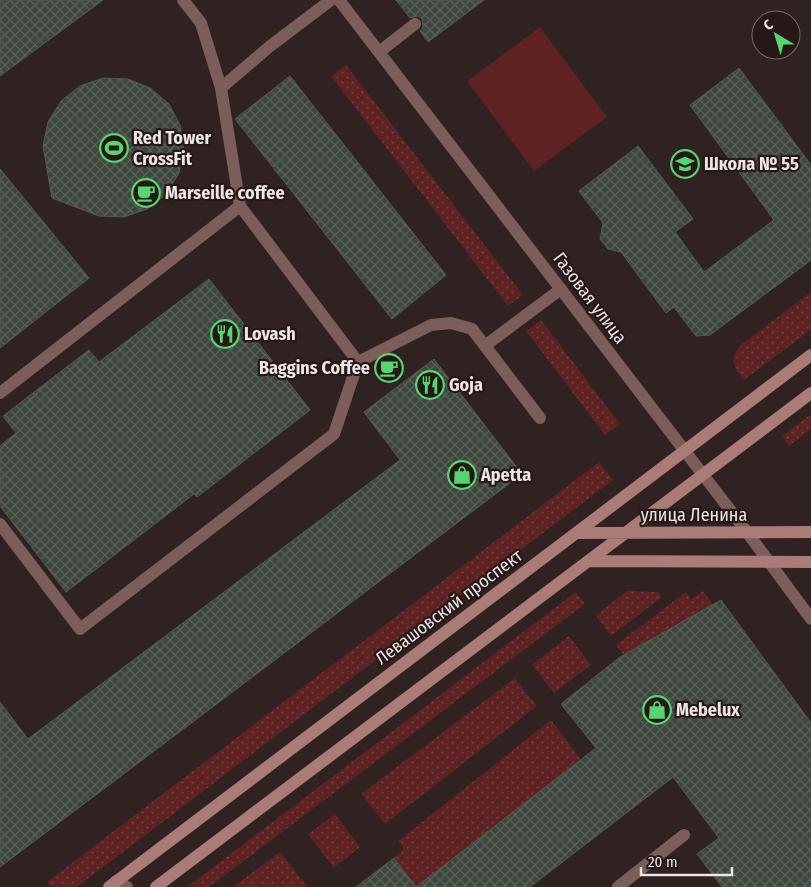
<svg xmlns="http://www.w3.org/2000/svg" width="811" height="887" font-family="'Fira Sans Condensed',sans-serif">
  <defs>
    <pattern id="grass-dots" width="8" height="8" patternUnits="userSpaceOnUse" patternTransform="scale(1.25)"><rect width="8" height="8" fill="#5d2221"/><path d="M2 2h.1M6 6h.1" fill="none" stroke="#754241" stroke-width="1.8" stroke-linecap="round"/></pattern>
    <pattern id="building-cross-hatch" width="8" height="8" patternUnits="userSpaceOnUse" patternTransform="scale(1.25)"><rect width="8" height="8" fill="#3d473d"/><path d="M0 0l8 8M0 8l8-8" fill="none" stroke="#596159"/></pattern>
  </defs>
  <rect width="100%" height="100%" fill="#2f2221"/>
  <!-- grass -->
  <path fill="url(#grass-dots)" d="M346 65 523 295 508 306 331 76Z
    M811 292V330L744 380C733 366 728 359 742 344Z
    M541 320 620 424 605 435 526 331Z
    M811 414V429L789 446 782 436Z
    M599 462 613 480 77 887H51L47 882Z
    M627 591 658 592 662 597 611 636 596 615Z
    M703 591 713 605 624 655 616 645 686 592 691 599Z
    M576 592 585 604 209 887H187Z
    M569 636 591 665 554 693 532 665Z
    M515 678 537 706 385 824 361 794Z
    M551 720 581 759 416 887 394 858 404 849 398 841Z
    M335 814 360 847 334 868 308 834Z
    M280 852 308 887H233Z"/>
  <!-- garden -->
  <path fill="#5d2221" d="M540 27 607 117 534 171 467 81Z"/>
  <!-- building -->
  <path fill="url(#building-cross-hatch)" stroke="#525c52" d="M0 0H103L0 76Z
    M396 0H484L428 42 420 31 423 27 422 19 418 16 410 18Z
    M739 68 811 165V260L710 335 696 336 674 307 666 313 621 252 608 249 600 239 603 223 579 191 638 146 693 219 675 232 704 272 774 220 690 105Z
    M290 76 446 275 392 319 235 119Z
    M103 78 128 79 150 88 169 104 180 125 184 149 179 173 166 194 147 209 124 217 99 216 52 198 43 146 48 122 61 101 80 86Z
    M0 169 89 278 0 348Z
    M209 279 310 410 197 497 194 494 66 592 0 506V446L16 433 3 416 89 350 99 362Z
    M434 359 522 474 0 867V702L28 739 400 460 364 412Z
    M721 600 811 723V887H722L697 854 719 838 673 777 530 887H356L394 858 416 887 596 748 561 704 620 657Z"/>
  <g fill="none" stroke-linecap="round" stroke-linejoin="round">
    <!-- lane -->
    <path stroke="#7b5d5a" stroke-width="12" d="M379 52 415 24
      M221 88 269 47 331 0
      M486 345 561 289
      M358 362 431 325 451 323 472 329 540 418
      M0 393 240 206
      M0 524 80 629 334 434 358 362 240 206 221 88 201 23 183 0
      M618 887 684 835"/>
    <!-- street -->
    <path stroke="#7b5d5a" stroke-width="12" d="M339 0 747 532 811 619
      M116 881 127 887"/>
    <!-- secondary -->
    <path stroke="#ab7b78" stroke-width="12" d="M576 533 811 532
      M589 561 811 562
      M109 887 811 355
      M156 887 811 393"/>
  </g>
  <!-- icons -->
  <defs>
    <symbol id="stadium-ring" viewBox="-11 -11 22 22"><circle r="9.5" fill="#251817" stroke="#57d570" stroke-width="1.5"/><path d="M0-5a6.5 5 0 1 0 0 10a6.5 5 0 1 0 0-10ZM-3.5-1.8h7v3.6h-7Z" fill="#57d570"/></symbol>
    <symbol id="school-ring" viewBox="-11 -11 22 22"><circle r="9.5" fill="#251817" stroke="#57d570" stroke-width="1.5"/><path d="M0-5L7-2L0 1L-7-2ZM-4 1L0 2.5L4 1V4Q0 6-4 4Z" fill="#57d570"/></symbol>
    <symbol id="cafe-ring" viewBox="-11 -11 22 22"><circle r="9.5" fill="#251817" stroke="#57d570" stroke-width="1.5"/><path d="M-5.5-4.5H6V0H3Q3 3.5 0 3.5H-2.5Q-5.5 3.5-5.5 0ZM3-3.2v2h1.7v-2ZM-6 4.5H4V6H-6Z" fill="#57d570"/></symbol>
    <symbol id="restaurant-ring" viewBox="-11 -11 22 22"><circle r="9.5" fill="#251817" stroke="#57d570" stroke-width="1.5"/><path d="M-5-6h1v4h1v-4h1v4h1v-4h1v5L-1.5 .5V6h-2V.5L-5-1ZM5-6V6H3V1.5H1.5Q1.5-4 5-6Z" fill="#57d570"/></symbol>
    <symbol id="shop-ring" viewBox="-11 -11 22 22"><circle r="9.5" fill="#251817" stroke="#57d570" stroke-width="1.5"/><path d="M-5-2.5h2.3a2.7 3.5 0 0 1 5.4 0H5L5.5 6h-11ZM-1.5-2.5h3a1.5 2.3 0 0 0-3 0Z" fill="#57d570"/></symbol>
  </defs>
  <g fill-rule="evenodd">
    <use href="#stadium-ring" x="98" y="132" width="32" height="32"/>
    <use href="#school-ring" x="669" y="148" width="32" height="32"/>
    <use href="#cafe-ring" x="130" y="177" width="32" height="32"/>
    <use href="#restaurant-ring" x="209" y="318" width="32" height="32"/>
    <use href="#cafe-ring" x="373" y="352" width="32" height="32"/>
    <use href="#restaurant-ring" x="414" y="369" width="32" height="32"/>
    <use href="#shop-ring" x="446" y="459" width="32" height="32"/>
    <use href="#shop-ring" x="641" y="694" width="32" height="32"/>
  </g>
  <g text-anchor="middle" stroke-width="4.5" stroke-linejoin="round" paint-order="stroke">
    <!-- poi labels -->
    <g font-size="18" font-weight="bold" fill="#eee5e4" stroke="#251817" text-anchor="start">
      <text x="133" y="144">Red Tower<tspan x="133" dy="21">CrossFit</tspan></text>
      <text x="704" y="170">Школа № 55</text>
      <text x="165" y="199">Marseille coffee</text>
      <text x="244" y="340">Lovash</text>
      <text x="370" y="374" text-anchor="end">Baggins Coffee</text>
      <text x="449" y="391">Goja</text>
      <text x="481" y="481">Apetta</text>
      <text x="676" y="716">Mebelux</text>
    </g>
    <!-- street labels -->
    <g font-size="18" fill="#eee5e4" stroke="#251817">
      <text transform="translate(590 298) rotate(53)" y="6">Газовая улица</text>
      <text x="694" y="521">улица Ленина</text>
      <text transform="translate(449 607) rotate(-37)" y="6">Левашовский проспект</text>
    </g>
  </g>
  <!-- north arrow -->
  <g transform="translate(776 35) rotate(322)"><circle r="24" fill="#251817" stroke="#756a69"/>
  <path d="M0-4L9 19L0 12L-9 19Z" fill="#57d570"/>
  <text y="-8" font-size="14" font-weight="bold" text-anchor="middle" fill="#eee5e4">С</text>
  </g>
  <!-- scale -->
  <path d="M641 867v8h91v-8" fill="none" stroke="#eee5e4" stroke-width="2.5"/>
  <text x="648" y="867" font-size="15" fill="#eee5e4" stroke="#251817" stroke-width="4" paint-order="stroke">20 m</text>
</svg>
